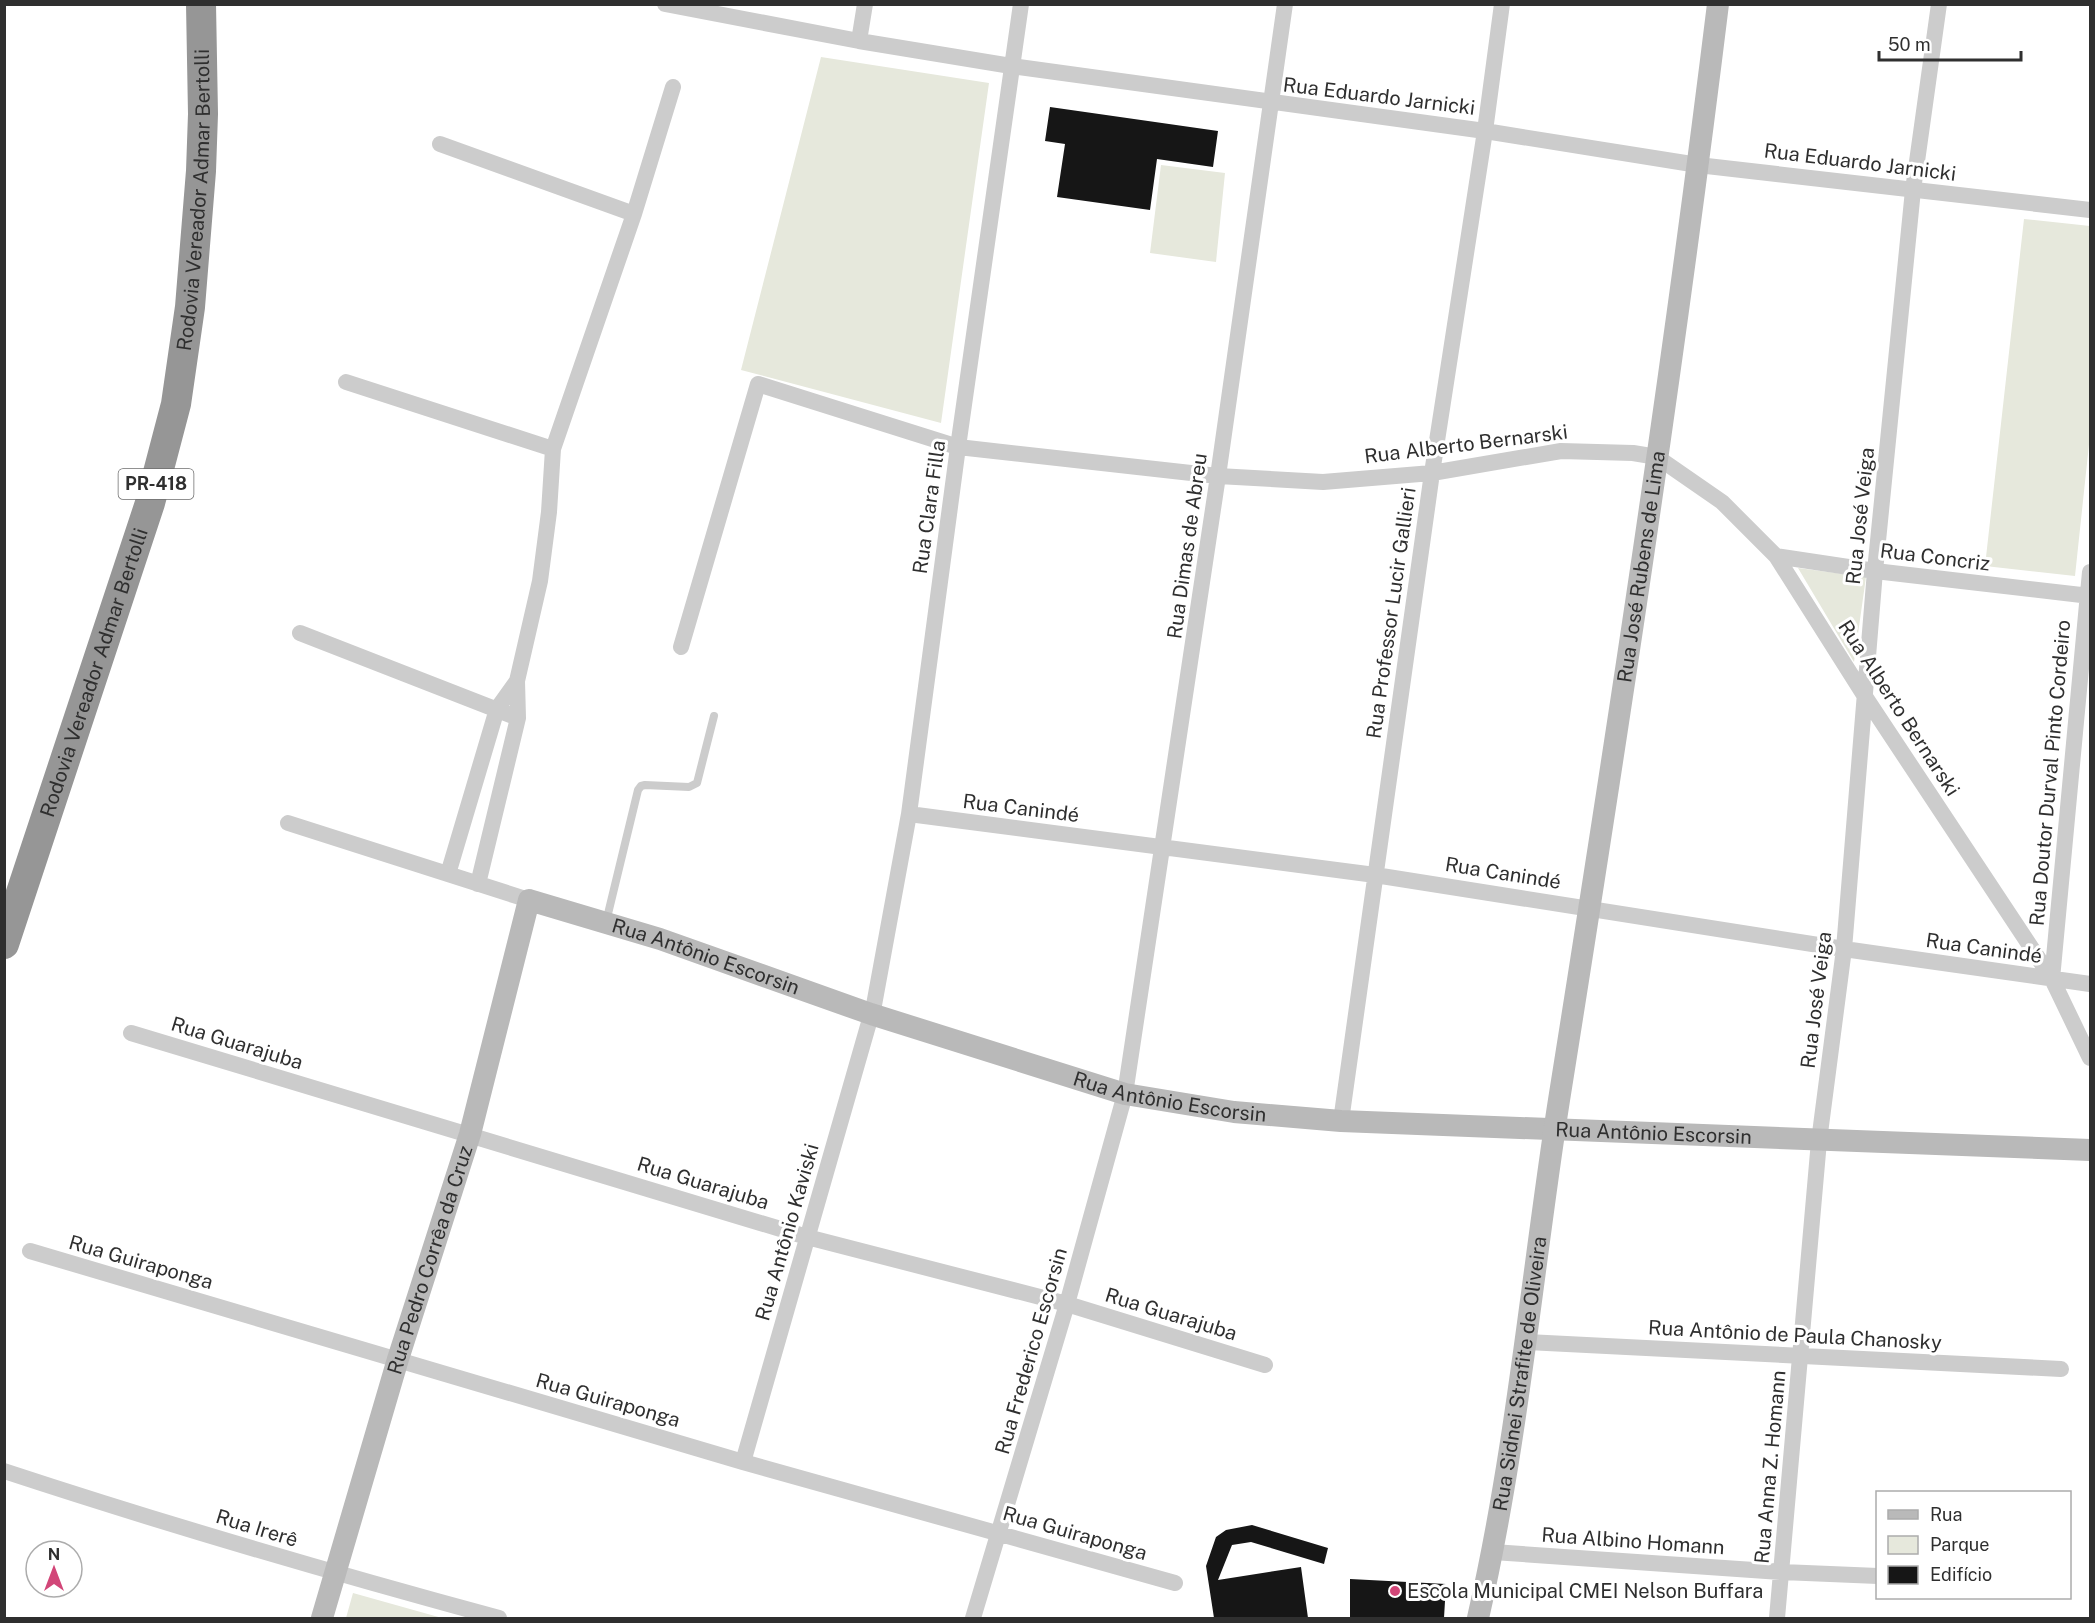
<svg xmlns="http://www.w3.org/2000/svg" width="2095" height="1623" font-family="'Public Sans',sans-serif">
  <rect width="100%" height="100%" fill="#fff"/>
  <!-- green -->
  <path fill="#e6e8dc" d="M821 57 989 83 941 423 741 370Z
    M1161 165 1225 173 1216 262 1150 253Z
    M2024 219 2090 226V435L2075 576 1985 566Z
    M1798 568 1866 577 1854 662Z
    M353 1593 442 1618H346Z"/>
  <!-- building -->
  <path fill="#161616" d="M1050 107 1218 131 1213 167 1157 159 1150 210 1057 197 1065 144 1045 141Z
    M1252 1525 1328 1548 1324 1564 1251 1542 1232 1545 1218 1580 1301 1567 1308 1618H1214L1206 1566 1216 1537 1226 1530Z
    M1350 1579 1446 1584 1444 1618H1350Z"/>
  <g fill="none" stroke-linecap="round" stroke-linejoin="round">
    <!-- lane -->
    <path stroke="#ccc" stroke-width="8" d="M606 922 638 790 641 786 645 785 689 787 697 783 714 716"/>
    <!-- street -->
    <path stroke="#ccc" stroke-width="16" d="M665 4 859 41 1011 66 1485 131 1698 165 2090 210
      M859 41 865 4
      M440 144 634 214
      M346 382 553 449
      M1776 556 1875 571 2090 596
      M300 633 518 718
      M681 647 758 384 958 447 1218 476 1323 482 1432 473 1561 451 1633 453 1657 457 1722 502 1776 556 1864 695 2052 979 2090 1058
      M909 814 1375 875 1844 949 2090 984
      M288 823 529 900
      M448 874 497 709 517 681
      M478 884 518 718 517 681 540 581 549 512 553 449 634 214 673 87
      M2052 979 2090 572
      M131 1033 807 1237 1067 1304 1265 1365
      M1341 1121 1432 473 1485 131 1502 4
      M30 1251 743 1462 1175 1583
      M1527 1342 2061 1369
      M743 1462 874 1005 909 814 958 447 1021 4
      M4 1471C168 1525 333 1573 499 1618
      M1493 1552 1782 1572 1878 1576
      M973 1618 1067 1304 1125 1094 1218 476 1285 4
      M1777 1618 1819 1141 1844 949 1875 571 1913 190 1939 4"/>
    <!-- secondary -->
    <g stroke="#b9b9b9" stroke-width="22">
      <path id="s1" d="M322 1618 398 1359 470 1134 529 900 660 939 871 1014 1125 1094 1234 1112 1341 1121 2090 1150"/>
      <path id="s2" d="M1478 1618C1517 1448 1532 1273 1559 1100 1617 736 1673 371 1718 4"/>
    </g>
    <!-- highway -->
    <path stroke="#969696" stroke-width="30" id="s3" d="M4 944 150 503 176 404 190 307 201 171 203 114 201 4"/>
  </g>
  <!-- markers -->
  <circle fill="#d24678" stroke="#fff" stroke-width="2" cx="1395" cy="1591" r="6"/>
  <g text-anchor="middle" stroke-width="6" stroke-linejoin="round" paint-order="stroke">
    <!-- shield labels -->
    <rect fill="#fff" stroke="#6d6d6d" stroke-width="1.5" x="118.5" y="469" width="75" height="30" rx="4.5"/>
    <g font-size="18" font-weight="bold" fill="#2f2f2f">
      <text x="156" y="490">PR-418</text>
    </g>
    <!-- street labels -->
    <g font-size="20" fill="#2f2f2f" stroke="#fff">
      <text transform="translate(1379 96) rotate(7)" y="7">Rua Eduardo Jarnicki</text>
      <text transform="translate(1860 162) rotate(7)" y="7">Rua Eduardo Jarnicki</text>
      <text dy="7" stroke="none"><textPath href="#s3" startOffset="772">Rodovia Vereador Admar Bertolli</textPath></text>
      <text transform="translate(1466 444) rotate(-7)" y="7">Rua Alberto Bernarski</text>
      <text transform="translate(929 507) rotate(-82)" y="7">Rua Clara Filla</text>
      <text transform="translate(1860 516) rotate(-84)" y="7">Rua José Veiga</text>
      <text transform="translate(1187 546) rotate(-82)" y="7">Rua Dimas de Abreu</text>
      <text transform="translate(1935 557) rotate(7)" y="7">Rua Concriz</text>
      <text dy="7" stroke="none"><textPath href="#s2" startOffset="1064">Rua José Rubens de Lima</textPath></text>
      <text transform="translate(1391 613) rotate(-82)" y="7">Rua Professor Lucir Gallieri</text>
      <text dy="7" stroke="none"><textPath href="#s3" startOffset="286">Rodovia Vereador Admar Bertolli</textPath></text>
      <text transform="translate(1899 708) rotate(57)" y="7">Rua Alberto Bernarski</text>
      <text transform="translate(2050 773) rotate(-85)" y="7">Rua Doutor Durval Pinto Cordeiro</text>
      <text transform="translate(1021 808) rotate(7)" y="7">Rua Canindé</text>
      <text transform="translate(1503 873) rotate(9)" y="7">Rua Canindé</text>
      <text transform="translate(1984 948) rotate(8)" y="7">Rua Canindé</text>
      <text dy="7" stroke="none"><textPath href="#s1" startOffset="933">Rua Antônio Escorsin</textPath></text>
      <text transform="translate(1816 1000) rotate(-83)" y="7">Rua José Veiga</text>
      <text transform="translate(237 1043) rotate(17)" y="7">Rua Guarajuba</text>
      <text dy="7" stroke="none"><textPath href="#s1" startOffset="1419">Rua Antônio Escorsin</textPath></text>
      <text dy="7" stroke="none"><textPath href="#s1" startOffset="1905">Rua Antônio Escorsin</textPath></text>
      <text transform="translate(703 1183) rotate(17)" y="7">Rua Guarajuba</text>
      <text transform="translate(787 1232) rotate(-74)" y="7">Rua Antônio Kaviski</text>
      <text dy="7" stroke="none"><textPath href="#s1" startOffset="374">Rua Pedro Corrêa da Cruz</textPath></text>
      <text transform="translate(141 1262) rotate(16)" y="7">Rua Guiraponga</text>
      <text transform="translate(1171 1314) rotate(17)" y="7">Rua Guarajuba</text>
      <text transform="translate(1795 1335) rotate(3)" y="7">Rua Antônio de Paula Chanosky</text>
      <text transform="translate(1031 1351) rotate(-74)" y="7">Rua Frederico Escorsin</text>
      <text dy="7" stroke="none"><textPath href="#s2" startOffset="248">Rua Sidnei Strafite de Oliveira</textPath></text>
      <text transform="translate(608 1400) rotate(16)" y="7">Rua Guiraponga</text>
      <text transform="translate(1770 1467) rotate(-85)" y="7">Rua Anna Z. Homann</text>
      <text transform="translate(257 1528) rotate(17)" y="7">Rua Irerê</text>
      <text transform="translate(1075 1533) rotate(16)" y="7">Rua Guiraponga</text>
      <text transform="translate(1633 1541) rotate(4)" y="7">Rua Albino Homann</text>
    </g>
    <!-- poi labels -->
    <g font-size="20" fill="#2f2f2f" stroke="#fff" text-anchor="start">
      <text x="1407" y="1598">Escola Municipal CMEI Nelson Buffara</text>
    </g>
  </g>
  <!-- border -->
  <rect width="2095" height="1623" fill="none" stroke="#2f2f2f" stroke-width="12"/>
  <!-- legend -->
  <rect x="1876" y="1491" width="195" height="108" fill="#ffffff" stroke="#acacac" stroke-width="1.5"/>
  <rect x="1888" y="1510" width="30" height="9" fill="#b9b9b9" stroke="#acacac" stroke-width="1.5"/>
  <text x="1930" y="1521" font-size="18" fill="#2f2f2f">Rua</text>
  <rect x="1888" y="1536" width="30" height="18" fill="#e6e8dc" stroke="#acacac" stroke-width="1.5"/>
  <text x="1930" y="1551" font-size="18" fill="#2f2f2f">Parque</text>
  <rect x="1888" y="1566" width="30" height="18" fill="#161616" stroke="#acacac" stroke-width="1.5"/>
  <text x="1930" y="1581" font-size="18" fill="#2f2f2f">Edifício</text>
  <!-- north arrow -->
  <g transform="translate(54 1569)"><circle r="28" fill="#ffffff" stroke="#acacac" stroke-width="1.5"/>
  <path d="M0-4.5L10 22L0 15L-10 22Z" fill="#d24678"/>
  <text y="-9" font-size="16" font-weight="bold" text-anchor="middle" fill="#2f2f2f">N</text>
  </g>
  <!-- scale -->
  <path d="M1879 51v9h142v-9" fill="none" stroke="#2f2f2f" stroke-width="3"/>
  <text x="1888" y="51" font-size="18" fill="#2f2f2f" stroke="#ffffff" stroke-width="4.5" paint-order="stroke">50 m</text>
</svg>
